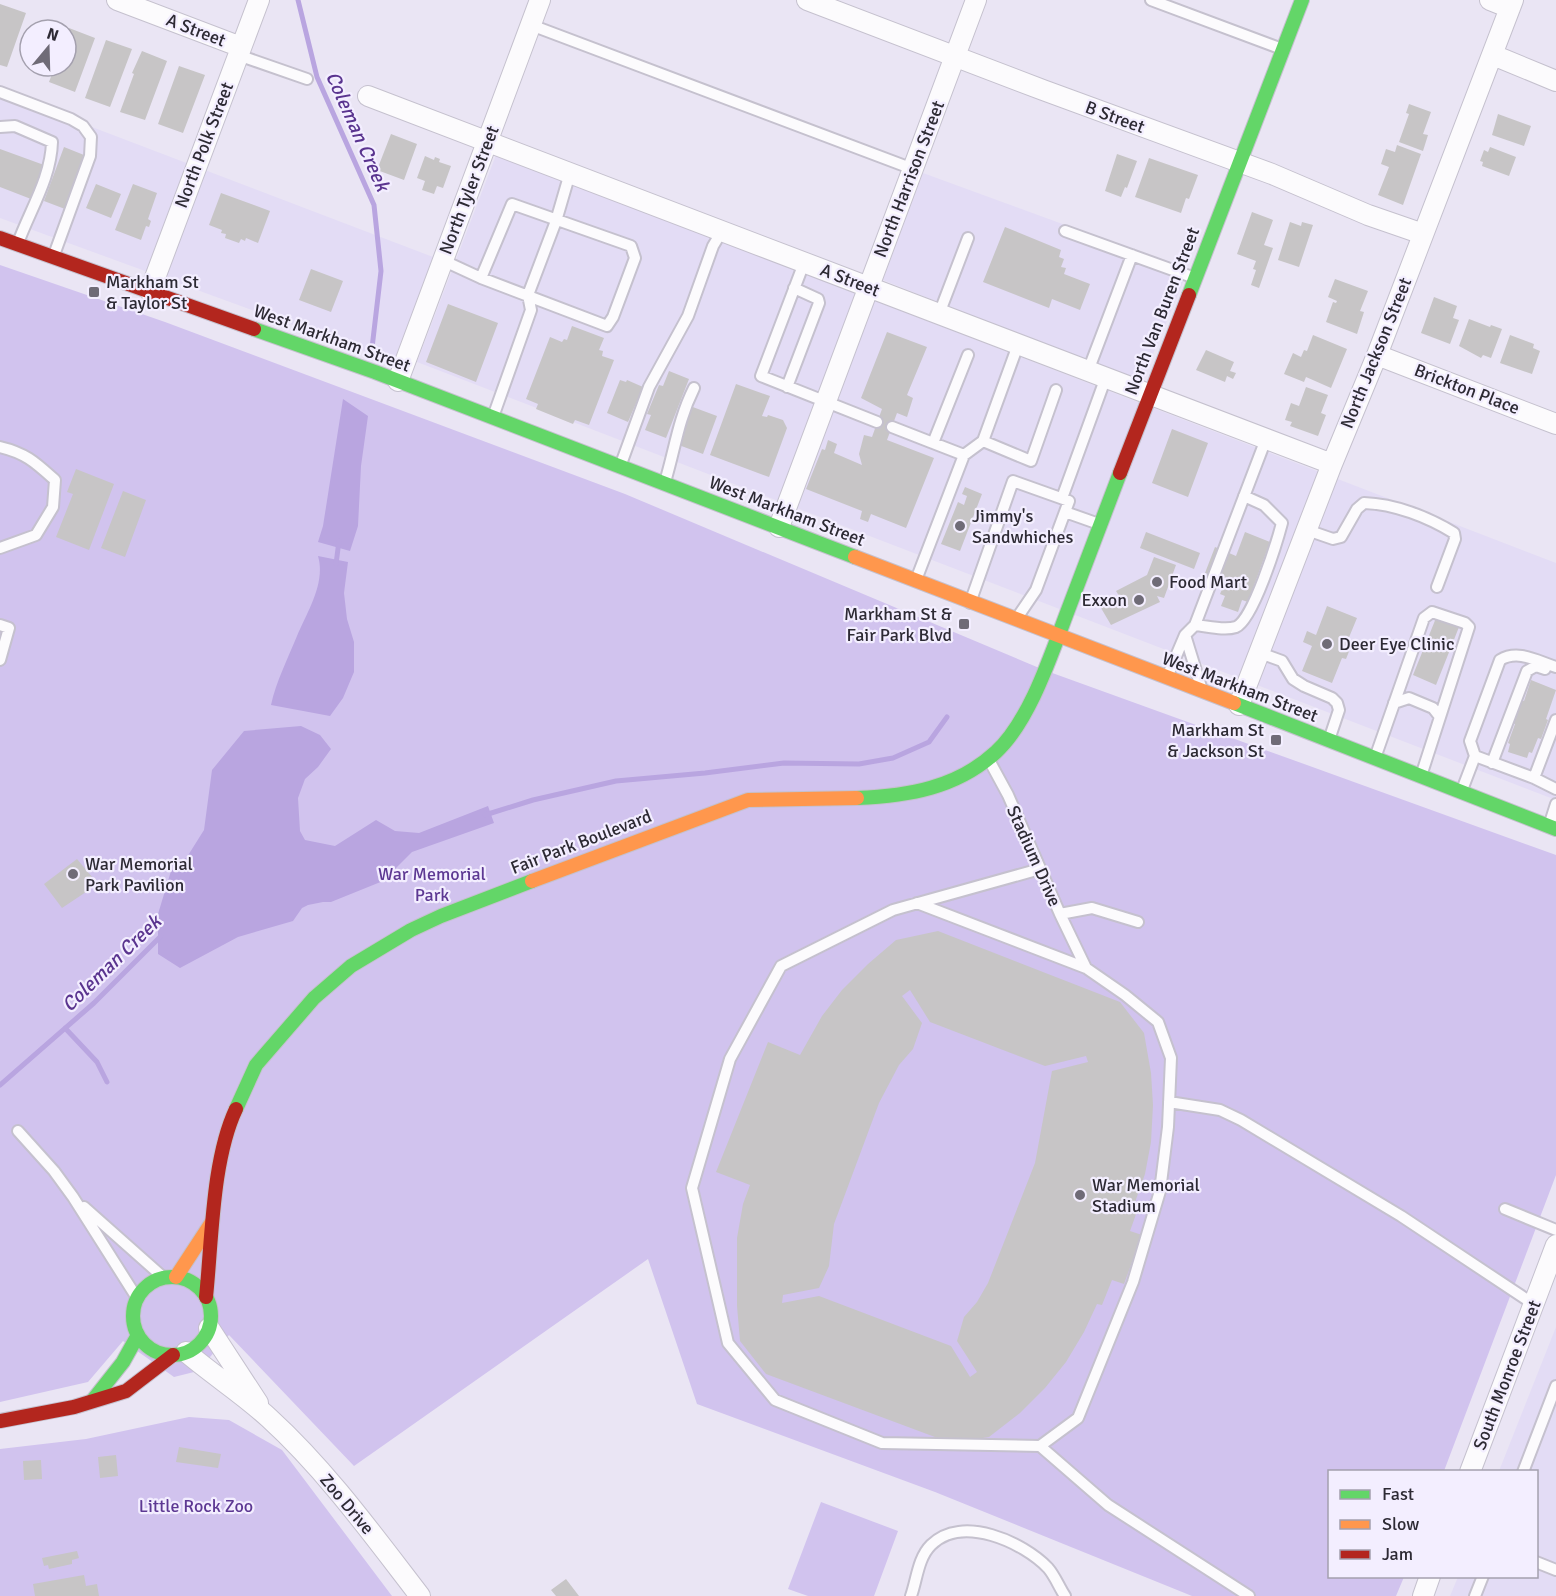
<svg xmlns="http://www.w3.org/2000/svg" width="1556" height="1596" font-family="Signika,sans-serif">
  <rect width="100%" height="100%" fill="#eae5f4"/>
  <!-- built -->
  <path fill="#e3dcf5" d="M0 92 433 257 394 362 0 218Z
    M496 155 1556 563V800L417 362Z
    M923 173 1188 270 1141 383 883 280Z
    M1556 1327V1596H1450L1458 1577 1536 1576V1472L1499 1471Z"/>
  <!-- green -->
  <path fill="#d1c3ee" d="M0 265 165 322 625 494 1044 670 1556 855V1175L1444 1471 1330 1472V1576L1404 1577 1396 1596H1192L935 1492 697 1404 648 1259 354 1466 229 1335 198 1371 174 1377 123 1341 88 1382 0 1402Z
    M189 1417 229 1420 282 1450 392 1596H0V1449L86 1439Z
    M821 1502 898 1531 874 1596H808L788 1589Z"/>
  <!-- water -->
  <path fill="#b9a5e0" d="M343 399 368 416 361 466 358 526 350 551 318 542 323 526Z
    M318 556 348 562 344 593 347 619 354 642V672L343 698 330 716 271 705C276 682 288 658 297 636 307 612 326 583 318 556Z
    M301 726 320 735 331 749 318 767 305 779 298 798 300 831 305 840 335 846 376 820 395 831 419 833 488 806 494 823 412 852 383 881 331 902H323L308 905 302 908 293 921 238 937 180 968 158 954V914L171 871 187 857 204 830 212 770 244 731Z"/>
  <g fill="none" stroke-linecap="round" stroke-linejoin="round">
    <!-- stream -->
    <path stroke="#b9a5e0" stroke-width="5" d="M298 0 317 77 374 205 381 271 372 348
      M336 564 339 541
      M485 815 533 800 616 781 705 773 784 763 859 764 893 758 929 742 947 717
      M65 1028 97 1062 107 1082
      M0 1085 94 1003 161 936"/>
  </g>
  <!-- building -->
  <path fill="#c7c5c6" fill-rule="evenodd" d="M0 4 26 13 7 67 0 65Z
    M69 28 95 38 75 92 49 82 55 66H66V37Z
    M106 40 132 49 110 107 85 98Z
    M142 51 167 61 145 120 120 112 134 74 132 73Z
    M179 66 205 75 183 133 158 124Z
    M1409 104 1431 112 1423 134 1428 135 1423 151 1399 142 1409 114 1406 113Z
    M1498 114 1531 126 1524 146 1492 135Z
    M391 134 417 144 404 180 377 170Z
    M1397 145 1421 154 1403 205 1378 195 1389 167 1381 164 1386 149 1395 152Z
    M64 147 84 155 65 209 44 201Z
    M1490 147 1516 157 1509 176 1482 166 1483 162 1480 161 1484 150 1488 152Z
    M0 149 44 165 31 199 0 187Z
    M1117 154 1137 161 1127 188 1125 187 1121 197 1105 191Z
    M425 156 434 160 435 157 440 159 439 162 451 166 443 188 437 186 434 194 422 190 425 181 417 178Z
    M1149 158 1198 175 1189 199 1186 198 1181 213 1135 197Z
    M96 184 121 194 111 218 86 208Z
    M133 184 157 193 148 219 151 221 149 227 146 226 141 240 115 230Z
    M221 193 270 211 258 243 246 238 245 241 241 239 239 243 225 238 226 234 221 233 222 230 209 225Z
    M1252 212 1273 220 1264 245 1273 248 1259 288 1251 285 1256 270 1253 269 1256 261 1237 254Z
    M1290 222 1301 226 1302 222 1313 225 1299 267 1278 260Z
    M1005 227 1061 250 1059 257 1064 259 1061 267 1066 268 1064 274 1090 284 1080 310 1052 299 1049 308 983 282Z
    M311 269 343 281 331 312 299 300Z
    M1335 279 1368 291 1360 311 1364 312 1357 334 1326 322 1333 302 1336 303 1337 301 1328 297Z
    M1434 297 1457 306 1453 318 1459 320 1450 344 1421 333Z
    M448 304 498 323 476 382 426 362Z
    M1469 319 1490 327 1491 325 1502 329 1491 358 1483 355 1481 358 1459 346Z
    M572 326 604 338 599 350 603 351 602 356 614 360 589 425 575 420 573 424 536 409 538 404 526 399 550 337 562 342 564 339 567 340Z
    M887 332 927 347 907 395 913 398 907 417 897 413 887 440 934 458 906 528 871 514 868 522 860 519 862 511 806 489 822 449 825 450 828 440 837 444 834 453 862 465 859 454 864 435 872 437 882 409 861 398Z
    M1313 335 1347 349 1331 388 1306 377 1304 382 1284 374 1293 353 1301 357 1304 350 1307 351Z
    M1510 335 1534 344 1533 348 1540 351 1532 374 1500 363Z
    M1206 350 1234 362 1230 371 1236 373 1233 379 1227 376 1225 382 1196 370Z
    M669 371 689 379 666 438 645 430 651 415 647 414 659 385 663 386Z
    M620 380 626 382 627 380 643 387 628 422 607 413Z
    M736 384 770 396 762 416 767 417 768 415 783 420 787 428 769 477 710 455Z
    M1306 387 1328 395 1321 413 1326 415 1318 436 1290 426 1292 422 1285 420 1291 403 1299 406Z
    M690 406 717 416 703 454 676 444Z
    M1172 429 1208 443 1188 497 1152 483Z
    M76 469 114 484 89 550 56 537 73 494 67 492Z
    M965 487 982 494 960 551 941 544 958 502 964 505 967 496 962 494Z
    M123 491 146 500 125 557 101 548Z
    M1146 532 1200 553 1194 569 1140 548Z
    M1245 532 1270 542 1248 602 1242 600 1238 612 1221 606 1225 596 1220 594 1226 580 1205 573 1215 547 1236 556Z
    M1154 557 1176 565 1164 598 1157 596 1160 602 1111 625 1101 608 1121 599 1116 591 1147 575Z
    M1327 606 1357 618 1345 647 1350 649 1346 659 1342 658 1332 683 1302 671 1312 646 1303 642 1307 631 1316 635Z
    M1436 618 1459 627 1436 685 1413 675Z
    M1531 680 1556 690 1546 719 1548 720 1541 739 1538 738 1532 753 1529 752 1527 758 1508 752 1510 744 1508 743 1515 724 1512 723 1520 700 1524 701Z
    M77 859 98 884 62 908 44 884Z
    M938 931 1120 1002 1144 1033 1151 1073 1153 1105 1151 1142 1145 1174 1134 1205 1139 1206 1130 1231 1142 1235 1124 1284 1112 1280 1102 1305 1097 1304 1084 1332 1066 1362 1045 1388 1020 1413 989 1437 951 1443 766 1374 740 1341 737 1306V1238L743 1204 750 1185 716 1172 768 1042 800 1055 822 1016 842 990 868 964 896 940ZM910 990 930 1022 1045 1066 1086 1056 1088 1062 1052 1071 1035 1163 988 1283 977 1302 964 1317 957 1341 977 1372 970 1377 951 1346 819 1296 782 1303 783 1295 819 1288 829 1266 834 1224 879 1103 899 1065 913 1049 922 1023 902 996Z
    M179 1447 221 1454 218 1468 176 1462Z
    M116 1455 118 1476 100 1478 98 1457Z
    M41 1460 42 1479 24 1480 23 1461Z
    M77 1551 79 1558 72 1560V1564L49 1569 48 1565 44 1566 42 1558Z
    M84 1575 86 1586 97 1584 99 1596H35L33 1584Z
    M566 1579 579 1596H556L551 1590Z"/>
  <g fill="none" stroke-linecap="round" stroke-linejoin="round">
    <defs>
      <path id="lane" d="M1151 0 1282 49
        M531 25 913 169
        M238 55 307 79
        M0 92 71 119 83 126 91 137 90 156 54 255
        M0 127 15 126 52 142C51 178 30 210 18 243
        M1065 231 1195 278
        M442 260 481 278 607 326 613 317 635 258 631 246 512 204 481 278
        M804 263 761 376 877 422
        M939 314 968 238
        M1088 371 1132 255
        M787 387 819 303 818 299 794 288
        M493 417 531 310 528 295 556 221 570 173
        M892 427 933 443
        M983 441 1031 461 1056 390
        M0 447C26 453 36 463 55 480L53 507 36 535 0 548
        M964 455 983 441 1018 345
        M621 464 649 387 688 316 713 246 722 231
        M665 482C675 449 678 420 694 388
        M1062 498 1106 377
        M1065 512 1099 524
        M1307 530 1333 539 1341 537 1357 509 1364 503C1395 504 1428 517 1454 533L1455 539 1437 587
        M916 580 964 455 933 443 968 355
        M970 603 1013 481 1069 501 1036 590 1017 618
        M0 625 9 628 0 660
        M1195 625 1266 439
        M1185 635 1201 687
        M1260 653 1282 661 1293 679 1304 686 1332 698 1337 703 1339 710 1329 740
        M1168 675 1185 635 1195 625C1207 626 1224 631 1236 627 1253 620 1277 542 1282 523L1264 505 1244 496
        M1394 703 1409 698 1433 708 1440 717
        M1556 720 1534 778 1556 789
        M1475 756 1534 778
        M1375 758 1424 618 1432 612 1465 623 1469 627 1421 776
        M989 760 1008 795 1060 914 1092 908 1138 922
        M1492 763 1527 671 1536 666 1545 669
        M1462 790 1475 756 1470 741 1500 660C1518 649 1537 661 1556 667
        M1549 826 1556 804
        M1040 869 893 910 781 966 730 1059 692 1188 728 1343 775 1400 882 1443 1040 1446 1078 1418 1133 1282 1160 1191 1168 1127 1171 1058 1158 1022 1125 995 1086 968 1060 914
        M917 903 1086 968
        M1169 1102 1220 1110 1241 1120 1401 1216 1535 1305
        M18 1131 54 1171 73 1197 137 1298
        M84 1207 164 1278
        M1505 1209 1556 1230
        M1040 1446 1108 1505 1249 1596
        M1523 1472 1556 1386
        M1536 1562 1556 1570
        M911 1596C917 1579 918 1558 931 1545 962 1514 1023 1542 1048 1568 1055 1576 1059 1587 1065 1596
        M1475 1596 1483 1576"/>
      <path id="street" d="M117 0 241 47
        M807 0 1043 90 1272 174 1368 215 1423 234
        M1490 0 1510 8
        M1493 55 1556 81
        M368 96 1332 464
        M150 291 259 0
        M1377 355 1556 424
        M398 381 540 0
        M779 527 976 0
        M1239 705 1332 464 1377 355 1513 0
        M209 1328 258 1403
        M186 1352C213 1375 243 1394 269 1418 326 1470 373 1535 420 1596
        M1470 1472 1556 1245
        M1423 1596 1430 1576"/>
      <path id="fast" d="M1189 295 1302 0
        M254 329 375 372 855 557
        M1234 703 1556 829
        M857 798C908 796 957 788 996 752 1030 721 1052 652 1068 610 1085 564 1103 519 1120 473
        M236 1109 256 1065 314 998 351 966 411 930 441 916 532 881
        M133 1316a39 39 0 1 1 78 0a39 39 0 1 1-78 0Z
        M93 1400 123 1362 138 1335"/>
      <path id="slow" d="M855 557 1234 703
        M532 881 748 800 857 798
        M176 1277 212 1222"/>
      <path id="jam" d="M0 238 254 329
        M1120 473 1189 295
        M206 1297C212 1240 212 1160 236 1109
        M0 1421 74 1407 126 1391 173 1355"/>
    </defs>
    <!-- lane casing -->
    <use href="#lane" stroke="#c5c1ce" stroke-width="14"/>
    <!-- street casing -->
    <use href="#street" stroke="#c5c1ce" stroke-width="22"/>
    <!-- fast casing -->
    <use href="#fast" stroke="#c5c1ce" stroke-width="16"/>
    <!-- slow casing -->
    <use href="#slow" stroke="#c5c1ce" stroke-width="16"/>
    <!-- jam casing -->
    <use href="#jam" stroke="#c5c1ce" stroke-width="16"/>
    <!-- lane -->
    <use href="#lane" stroke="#fcfbfd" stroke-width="10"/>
    <!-- street -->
    <use href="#street" stroke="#fcfbfd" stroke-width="20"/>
    <!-- fast -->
    <use href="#fast" stroke="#63d668" stroke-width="14"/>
    <!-- slow -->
    <use href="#slow" stroke="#ff974d" stroke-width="14"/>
    <!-- jam -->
    <use href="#jam" stroke="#b3261e" stroke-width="14"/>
  </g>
  <!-- markers -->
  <g fill="#6f6b77" stroke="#f3eeff" stroke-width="2">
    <rect x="88" y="286" width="12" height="12" rx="3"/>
    <circle cx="960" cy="526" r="6"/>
    <circle cx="1157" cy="582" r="6"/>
    <circle cx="1139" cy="600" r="6"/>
    <rect x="958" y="618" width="12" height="12" rx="3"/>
    <circle cx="1327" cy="644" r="6"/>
    <rect x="1270" y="734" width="12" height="12" rx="3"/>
    <circle cx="73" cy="874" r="6"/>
    <circle cx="1080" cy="1195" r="6"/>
  </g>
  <g text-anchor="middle" stroke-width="4.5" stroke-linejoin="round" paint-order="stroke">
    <!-- street labels -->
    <g font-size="18" fill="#2d2a34" stroke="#f3eeff">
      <text transform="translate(196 30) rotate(21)" y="6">A Street</text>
      <text transform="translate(1115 117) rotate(20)" y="6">B Street</text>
      <text transform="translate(204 145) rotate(-69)" y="6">North Polk Street</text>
      <text transform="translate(909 179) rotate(-69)" y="6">North Harrison Street</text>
      <text transform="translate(469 190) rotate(-69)" y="6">North Tyler Street</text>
      <text transform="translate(850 280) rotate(21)" y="6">A Street</text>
      <text transform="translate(1162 311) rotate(-69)" y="6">North Van Buren Street</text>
      <text transform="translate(332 338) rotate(20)" y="6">West Markham Street</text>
      <text transform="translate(1376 353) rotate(-68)" y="6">North Jackson Street</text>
      <text transform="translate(1467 389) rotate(21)" y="6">Brickton Place</text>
      <text transform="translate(787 511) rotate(21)" y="6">West Markham Street</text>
      <text transform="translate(1240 687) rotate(21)" y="6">West Markham Street</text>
      <text transform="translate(581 842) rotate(-21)" y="6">Fair Park Boulevard</text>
      <text transform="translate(1034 856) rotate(66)" y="6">Stadium Drive</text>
      <text transform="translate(1507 1375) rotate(-69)" y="6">South Monroe Street</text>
      <text transform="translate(347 1504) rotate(50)" y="6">Zoo Drive</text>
    </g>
    <!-- poi labels -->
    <g font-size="18" fill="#2d2a34" stroke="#f3eeff" text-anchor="start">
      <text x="106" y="288">Markham St<tspan x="106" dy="21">&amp; Taylor St</tspan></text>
      <text x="972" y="522">Jimmy's<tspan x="972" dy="21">Sandwhiches</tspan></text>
      <text x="1169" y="588">Food Mart</text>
      <text x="1127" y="606" text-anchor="end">Exxon</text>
      <text x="952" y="620" text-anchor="end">Markham St &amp;<tspan x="952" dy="21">Fair Park Blvd</tspan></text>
      <text x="1339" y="650">Deer Eye Clinic</text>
      <text x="1264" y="736" text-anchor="end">Markham St<tspan x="1264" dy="21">&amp; Jackson St</tspan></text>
      <text x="85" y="870">War Memorial<tspan x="85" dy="21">Park Pavilion</tspan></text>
      <text x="1092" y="1191">War Memorial<tspan x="1092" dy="21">Stadium</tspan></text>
    </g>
    <!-- park labels -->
    <g font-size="18" fill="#5d3893" stroke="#f3eeff">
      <text x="432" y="880">War Memorial<tspan x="432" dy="21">Park</tspan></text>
      <text x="196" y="1512">Little Rock Zoo</text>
    </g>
    <!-- water labels -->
    <g font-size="20" font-style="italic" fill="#5a348f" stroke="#f3eeff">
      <text transform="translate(358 131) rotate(66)" y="7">Coleman Creek</text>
      <text transform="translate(111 963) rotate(-44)" y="7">Coleman Creek</text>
    </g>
  </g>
  <!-- legend -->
  <rect x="1328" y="1470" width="210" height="108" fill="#f3eeff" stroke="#a4a0ae" stroke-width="1.5"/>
  <rect x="1340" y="1490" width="30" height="9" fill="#63d668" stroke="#a4a0ae" stroke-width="1.5"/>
  <text x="1382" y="1500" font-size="18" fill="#2d2a34">Fast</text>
  <rect x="1340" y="1520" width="30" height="9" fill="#ff974d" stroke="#a4a0ae" stroke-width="1.5"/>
  <text x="1382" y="1530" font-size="18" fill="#2d2a34">Slow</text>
  <rect x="1340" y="1550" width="30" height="9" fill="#b3261e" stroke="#a4a0ae" stroke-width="1.5"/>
  <text x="1382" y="1560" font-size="18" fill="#2d2a34">Jam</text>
  <!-- north arrow -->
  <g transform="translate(48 48) rotate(19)"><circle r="28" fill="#f3eeff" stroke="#a4a0ae" stroke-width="1.5"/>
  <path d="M0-4.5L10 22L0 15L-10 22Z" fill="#6f6b77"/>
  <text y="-9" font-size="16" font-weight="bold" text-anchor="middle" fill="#2d2a34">N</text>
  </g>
</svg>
